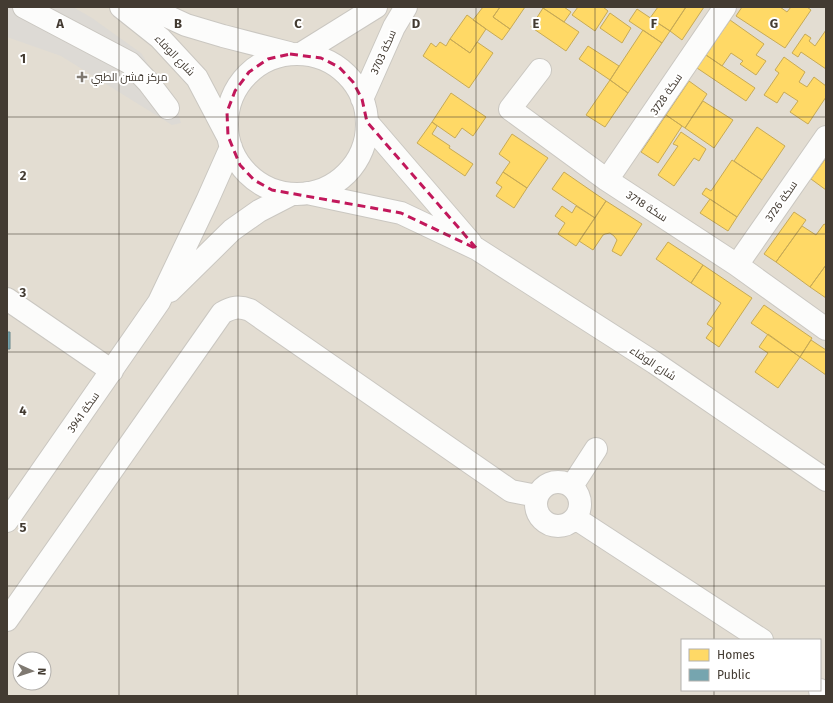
<svg xmlns="http://www.w3.org/2000/svg" width="833" height="703" font-family="'Fira Sans',Cairo,sans-serif">
  <rect width="100%" height="100%" fill="#eeebe5"/>
  <!-- residential -->
  <path fill="#e3ddd2" fill-rule="evenodd" d="M7 7H826V696H7ZM682 640H820V690H682ZM20 659H44V683H20Z"/>
  <!-- parking -->
  <path fill="#dddad5" d="M7 7H73L92 18 141 53 177 110 181 123 172 125 61 56 7 37Z"/>
  <!-- homes -->
  <path fill="#ffd966" stroke="#c7aa56" d="M483 7H500L493 17 510 29 502 40 473 20Z
    M500 7H525L510 29 493 17Z
    M544 7H564L571 12 564 22 543 8Z
    M578 7H603L608 11 595 31 572 15Z
    M658 7H686L670 31 650 18Z
    M686 7H704L682 40 670 31Z
    M742 7H780L787 12 791 7H807L811 10 785 48 736 16Z
    M543 8 579 32 566 51 531 27Z
    M637 9 670 31 662 43 629 21Z
    M610 13 631 28 622 43 600 28Z
    M467 15 486 29 470 53 450 39Z
    M730 20 764 44 756 55 766 61 756 75 740 64 743 61 731 53 722 66 706 55Z
    M643 30 662 43 628 93 610 80Z
    M826 30V69L801 52 798 57 792 53 805 34 811 38 809 41 815 46Z
    M450 39 470 53 477 42 493 53 469 88 423 56 431 43 436 47 440 42 446 46Z
    M588 46 619 66 610 80 579 59Z
    M706 55 755 88 746 101 697 68Z
    M784 57 805 72 799 82 807 87 814 77 826 86V97L808 124 790 112 798 101 784 92 777 103 764 95 779 73 775 70Z
    M610 80 628 93 605 127 586 115Z
    M689 81 707 94 685 128 666 115Z
    M451 93 486 117 473 136 462 128 455 138 432 122Z
    M703 101 733 120 714 148 685 128Z
    M666 115 682 126 658 163 641 152Z
    M432 122 437 126 432 134 450 146 449 148 473 164 465 176 417 143Z
    M757 127 785 146 762 180 734 161Z
    M681 132 706 149 699 161 694 158 674 186 658 175 678 146 673 144Z
    M512 134 548 158 527 188 503 172 510 162 499 154Z
    M826 158V190L811 179Z
    M732 160 762 180 737 217 702 194 706 188 711 191Z
    M503 172 527 188 514 208 496 196 502 187 496 183Z
    M564 172 606 201 595 218 552 189Z
    M710 199 737 217 728 231 700 213Z
    M606 201 642 224 621 256 612 251 617 240 614 236 610 233 605 234 603 235 593 250 579 241Z
    M562 206 572 213 576 206 595 218 576 246 558 234 565 223 555 216Z
    M794 212 806 220 776 262 764 254Z
    M824 224 826 225V265L810 287 776 262 802 226 816 235Z
    M668 242 703 265 691 283 656 259Z
    M703 265 752 298 719 347 706 338 713 328 707 324 721 303 691 283Z
    M826 265V298L810 287Z
    M764 305 812 338 800 357 751 323Z
    M768 334 800 357 778 388 755 372 768 353 759 347Z
    M811 340 826 350V375L800 357Z"/>
  <!-- public -->
  <path fill="#76a5af" stroke="#67858a" d="M7 332H10V349H7Z"/>
  <g fill="none" stroke-linecap="round" stroke-linejoin="round">
    <defs>
      <path id="minor" d="M24 7 130 63 149 83 168 108
        M121 7 160 38 197 78 227 135
        M147 7 186 25 223 36 289 53
        M302 53 376 7
        M227 124a70 70 0 1 1 140 0a70 70 0 1 1-140 0Z
        M540 70 510 109 607 180 737 265 826 329
        M362 99 394 27 406 7
        M367 122 471 243
        M607 180 725 7
        M307 193 401 213 477 249 655 363 826 480
        M737 265 826 137
        M170 291 232 230 259 211 292 194
        M7 299 112 371
        M536 504a22 22 0 1 1 44 0a22 22 0 1 1-44 0Z
        M572 486 596 449
        M575 518 762 640
        M7 521 159 302 207 201 231 147
        M7 620 222 313C232 307 239 306 250 310L511 491 537 496
        M820 690 821 696"/>
    </defs>
    <!-- minor casing -->
    <use href="#minor" stroke="#cac7c1" stroke-width="24"/>
    <!-- minor -->
    <use href="#minor" stroke="#fcfcfb" stroke-width="22"/>
  </g>
  <!-- marked area -->
  <path fill="none" stroke="#c2185b" stroke-width="3" stroke-dasharray="8 5" stroke-linejoin="round" d="M290 54 321 58 339 67 353 82 362 99 367 122 477 249 401 213 272 190 254 180 240 165 228 136 227 112 235 91 249 72 268 59Z"/>
  <!-- grid -->
  <path fill="none" stroke="#433b32" stroke-width="1" stroke-opacity="0.55" d="M119 7V696M238 7V696M357 7V696M476 7V696M595 7V696M714 7V640M7 117H826M7 234H826M7 352H826M7 469H826M7 586H826M714 690V696"/>
  <!-- markers -->
  <path fill="#7f7971" stroke="#fff" stroke-width="1.5" d="M80 71h4v4h4v4h-4v4h-4v-4h-4v-4h4z"/>
  <g text-anchor="middle" stroke-width="4" stroke-linejoin="round" paint-order="stroke">
    <!-- street labels -->
    <g font-size="11" fill="#433b32" stroke="#fff">
      <text transform="translate(383 52) rotate(-66)" y="4">سكة 3703</text>
      <text transform="translate(175 55) rotate(46)" y="4">شارع الوفاء</text>
      <text transform="translate(666 94) rotate(-56)" y="4">سكة 3728</text>
      <text transform="translate(781 201) rotate(-55)" y="4">سكة 3726</text>
      <text transform="translate(647 206) rotate(33)" y="4">سكة 3718</text>
      <text transform="translate(653 363) rotate(33)" y="4">شارع الوفاء</text>
      <text transform="translate(83 412) rotate(-55)" y="4">سكة 3941</text>
    </g>
    <!-- poi labels -->
    <g font-size="11" fill="#433b32" stroke="#fff" text-anchor="start">
      <text x="91" y="81">مركز قشن الطبي</text>
    </g>
  </g>
  <g font-size="13" text-anchor="middle" font-weight="bold" fill="#433b32" stroke="#fff" stroke-width="4" stroke-linejoin="round" paint-order="stroke">
    <text x="60" y="28">A</text>
    <text x="178" y="28">B</text>
    <text x="298" y="28">C</text>
    <text x="416" y="28">D</text>
    <text x="536" y="28">E</text>
    <text x="654" y="28">F</text>
    <text x="774" y="28">G</text>
    <text x="23" y="63">1</text>
    <text x="23" y="180">2</text>
    <text x="23" y="297">3</text>
    <text x="23" y="415">4</text>
    <text x="23" y="532">5</text>
  </g>
  <!-- border -->
  <rect width="833" height="703" fill="none" stroke="#433b32" stroke-width="16"/>
  <!-- legend -->
  <rect x="681" y="639" width="140" height="52" fill="#ffffff" stroke="#b4b1ad"/>
  <rect x="689" y="649" width="20" height="12" fill="#ffd966" stroke="#b4b1ad"/>
  <text x="717" y="659" font-size="12" fill="#433b32">Homes</text>
  <rect x="689" y="669" width="20" height="12" fill="#76a5af" stroke="#b4b1ad"/>
  <text x="717" y="679" font-size="12" fill="#433b32">Public</text>
  <!-- north arrow -->
  <g transform="translate(32 671) rotate(93)"><circle r="19" fill="#ffffff" stroke="#b4b1ad"/>
  <path d="M0-3L7 15L0 10L-7 15Z" fill="#7f7971"/>
  <text y="-6" font-size="11" font-weight="bold" text-anchor="middle" fill="#433b32">N</text>
  </g>
</svg>
